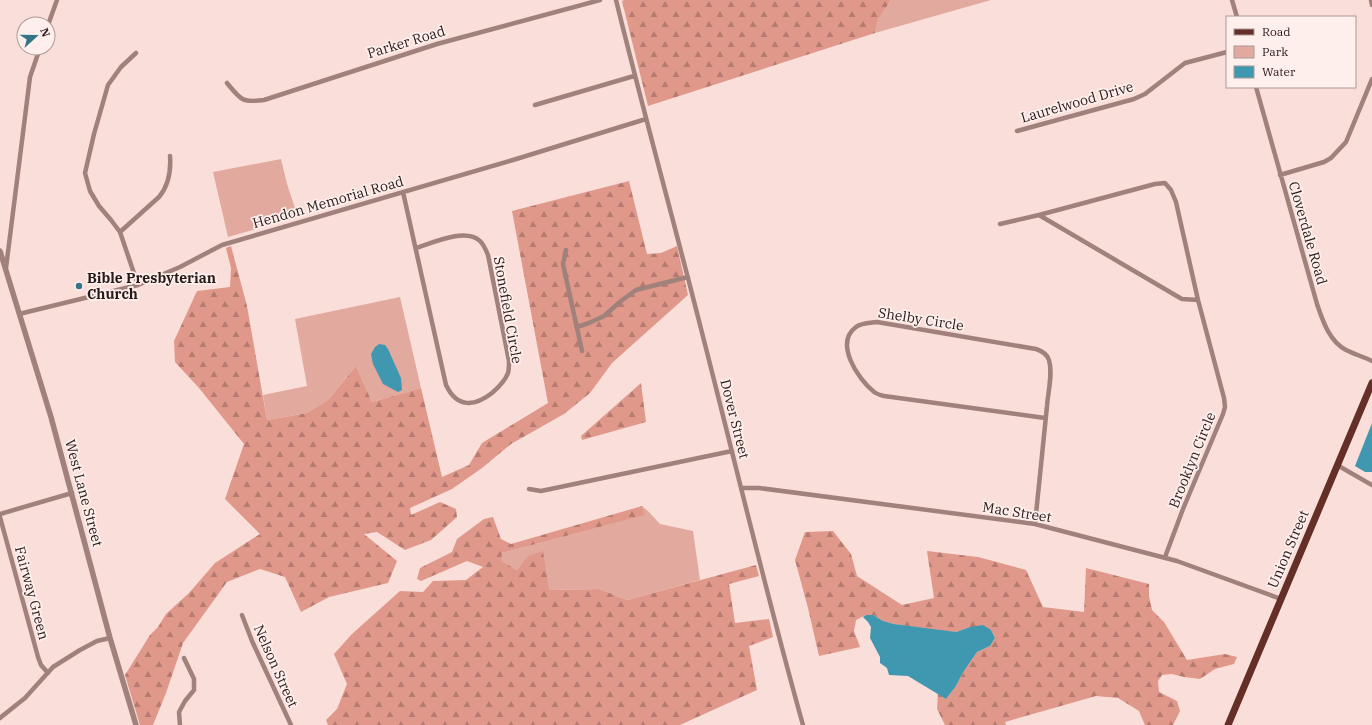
<svg xmlns="http://www.w3.org/2000/svg" width="1372" height="725" font-family="'IBM Plex Serif',serif">
  <defs>
    <pattern id="forest-firs" width="22" height="20" patternUnits="userSpaceOnUse"><rect width="22" height="20" fill="#e0988a"/><path d="M5 1l3.5 6h-7zM16 11l3.5 6h-7z" fill="#b67b70"/></pattern>
  </defs>
  <rect width="100%" height="100%" fill="#faded9"/>
  <!-- green -->
  <path fill="#e2a99e" d="M891 0H991L875 33 878 20Z
    M281 159 287 184 298 217 228 237 213 172Z
    M400 297 421 388 372 402 356 366 329 399 307 413 267 420 263 395 307 386 295 319Z
    M642 506 649 512 660 524 693 531 700 580 627 600 600 589 549 590 529 556 517 570 500 561 502 553 644 515Z"/>
  <!-- forest -->
  <path fill="url(#forest-firs)" d="M624 0H891L878 20 875 33 648 106 622 1Z
    M629 181 647 254 661 253 677 246 688 295 612 363 590 393 564 414 511 444 482 468 452 489 410 508 411 515 440 502 456 509 457 517 431 540 405 550 377 532 364 534 397 561 388 583 329 597 301 612 285 577 260 569 227 582 183 643 166 693 153 725H140L125 675 150 635 158 627 166 614 189 593 215 563 260 534 225 499 244 444 199 388 175 362 174 341 197 291 230 287 231 268 226 248 231 246 247 306 267 420 307 413 329 399 356 366 372 402 421 388 442 477 469 465 482 443 548 403 512 211Z
    M641 383 646 422 582 440 581 436Z
    M642 506 645 515 502 553 501 561 517 570 528 556 543 551 549 590 600 589 627 600 756 565 759 576 729 584 735 623 769 619 773 637 749 646 757 690 680 725H328L326 720 337 709 347 684 334 654 352 634 400 591 423 592 433 581 466 580 483 567 467 561 421 581 417 579 420 568 452 552 457 539 484 519 493 517 501 539 511 544Z
    M833 531 851 554 857 576 902 605 934 598 927 551 978 557 1026 570 1043 607 1084 612 1086 568 1149 584V596L1152 610 1164 622 1187 660 1225 654 1237 657 1234 664 1215 669 1200 679 1184 677 1172 674 1162 675 1158 681 1159 692 1177 701 1180 711 1173 725H1145L1139 711 1118 698 1096 696 1005 722 1006 725H945L937 709 938 693 946 699 956 686 962 674 977 652 990 646 995 638 991 630 970 627 956 632 939 631 894 624 883 621 873 615H866L856 620 854 631 860 647 819 656 808 608 795 560 805 532Z"/>
  <!-- water -->
  <path fill="#4098b0" d="M379 344 385 345 388 349 401 378 402 390 398 392 383 384 373 364 371 354 375 347Z
    M1372 423V472H1365L1355 466Z
    M866 615H873L883 621 894 624 956 632 970 627 983 625 991 630 995 638 990 646 977 652 962 674 956 686 946 699 908 676 889 675 887 668 880 663V657L870 638 871 627 868 622 863 617Z"/>
  <g fill="none" stroke-linecap="round" stroke-linejoin="round">
    <!-- minor -->
    <path stroke="#a1817b" stroke-width="4.5" d="M616 0C642 106 671 211 698 317 733 453 765 590 803 725
      M1232 0 1237 17
      M1371 0 1372 5
      M48 25 57 0
      M136 53 121 67 108 85 94 134 85 173 90 191 99 206 111 220 120 232 138 285
      M227 83C241 100 242 103 264 100L437 44 600 0
      M1256 87 1317 304C1323 321 1329 341 1346 350 1354 354 1364 357 1372 361
      M535 105 634 76
      M1017 131 1134 99 1145 94 1185 63 1227 52
      M1280 175 1324 162 1331 158 1346 142 1372 79
      M403 192 446 385C457 408 474 407 492 393 499 387 505 381 508 373 509 370 509 365 509 361L488 255C486 250 484 245 480 241 466 227 432 243 416 248
      M1039 215 1175 295 1182 299 1198 300
      M1000 224 1039 215 1155 184 1165 183 1171 190 1176 202 1198 300 1224 398 1225 407 1223 414 1183 509 1165 557
      M120 232 159 197C169 185 171 170 170 156
      M566 250 563 264 582 351
      M6 268 30 77 40 48
      M19 314 138 285 180 267 222 245 513 160 646 119
      M577 327 589 323 604 316 621 301 636 290 688 277
      M1337 465 1372 485
      M741 488H759L1035 524 1177 561 1281 599
      M529 489 541 491 732 451
      M0 514 72 493
      M0 517 38 657 41 665 48 673
      M1035 524C1039 485 1043 445 1047 406 1048 392 1053 374 1049 360 1047 354 1042 351 1036 349L877 322C870 323 861 323 856 327 834 343 858 379 873 391 876 394 880 395 884 396L1045 418
      M242 615 252 641 291 725
      M0 718 25 698 53 667 80 650 97 641 110 638
      M180 725 179 712 185 701 194 690V679L184 658"/>
    <!-- tertiary -->
    <path stroke="#a1817b" stroke-width="5.5" d="M0 251 51 417 110 638 136 725"/>
    <!-- primary -->
    <path stroke="#632f26" stroke-width="7" d="M1228 725 1372 383"/>
  </g>
  <!-- markers -->
  <circle fill="#337587" stroke="#feefec" stroke-width="1.5" cx="79" cy="286" r="4"/>
  <g text-anchor="middle" stroke-width="3.5" stroke-linejoin="round" paint-order="stroke">
    <!-- street labels -->
    <g font-size="14" fill="#271b18" stroke="#feefec">
      <text transform="translate(406 42) rotate(-17)" y="5">Parker Road</text>
      <text transform="translate(1077 102) rotate(-16)" y="5">Laurelwood Drive</text>
      <text transform="translate(328 202) rotate(-16)" y="5">Hendon Memorial Road</text>
      <text transform="translate(1308 233) rotate(74)" y="5">Cloverdale Road</text>
      <text transform="translate(508 310) rotate(80)" y="5">Stonefield Circle</text>
      <text transform="translate(921 319) rotate(9)" y="5">Shelby Circle</text>
      <text transform="translate(735 419) rotate(76)" y="5">Dover Street</text>
      <text transform="translate(1192 460) rotate(-68)" y="5">Brooklyn Circle</text>
      <text transform="translate(84 493) rotate(75)" y="5">West Lane Street</text>
      <text transform="translate(1017 512) rotate(9)" y="5">Mac Street</text>
      <text transform="translate(1288 549) rotate(-67)" y="5">Union Street</text>
      <text transform="translate(32 593) rotate(75)" y="5">Fairway Green</text>
      <text transform="translate(276 666) rotate(66)" y="5">Nelson Street</text>
    </g>
    <!-- poi labels -->
    <g font-size="14" font-weight="bold" fill="#271b18" stroke="#feefec" text-anchor="start">
      <text x="87" y="283">Bible Presbyterian<tspan x="87" dy="16">Church</tspan></text>
    </g>
  </g>
  <!-- legend -->
  <rect x="1226" y="16" width="130" height="72" fill="#feefec" stroke="#a89a97"/>
  <rect x="1234" y="29" width="20" height="6" fill="#632f26" stroke="#a89a97"/>
  <text x="1262" y="36" font-size="12" fill="#271b18">Road</text>
  <rect x="1234" y="46" width="20" height="12" fill="#e2a99e" stroke="#a89a97"/>
  <text x="1262" y="56" font-size="12" fill="#271b18">Park</text>
  <rect x="1234" y="66" width="20" height="12" fill="#4098b0" stroke="#a89a97"/>
  <text x="1262" y="76" font-size="12" fill="#271b18">Water</text>
  <!-- north arrow -->
  <g transform="translate(36 36) rotate(69)"><circle r="19" fill="#feefec" stroke="#a89a97"/>
  <path d="M0-3L7 15L0 10L-7 15Z" fill="#337587"/>
  <text y="-6" font-size="11" font-weight="bold" text-anchor="middle" fill="#271b18">N</text>
  </g>
</svg>
